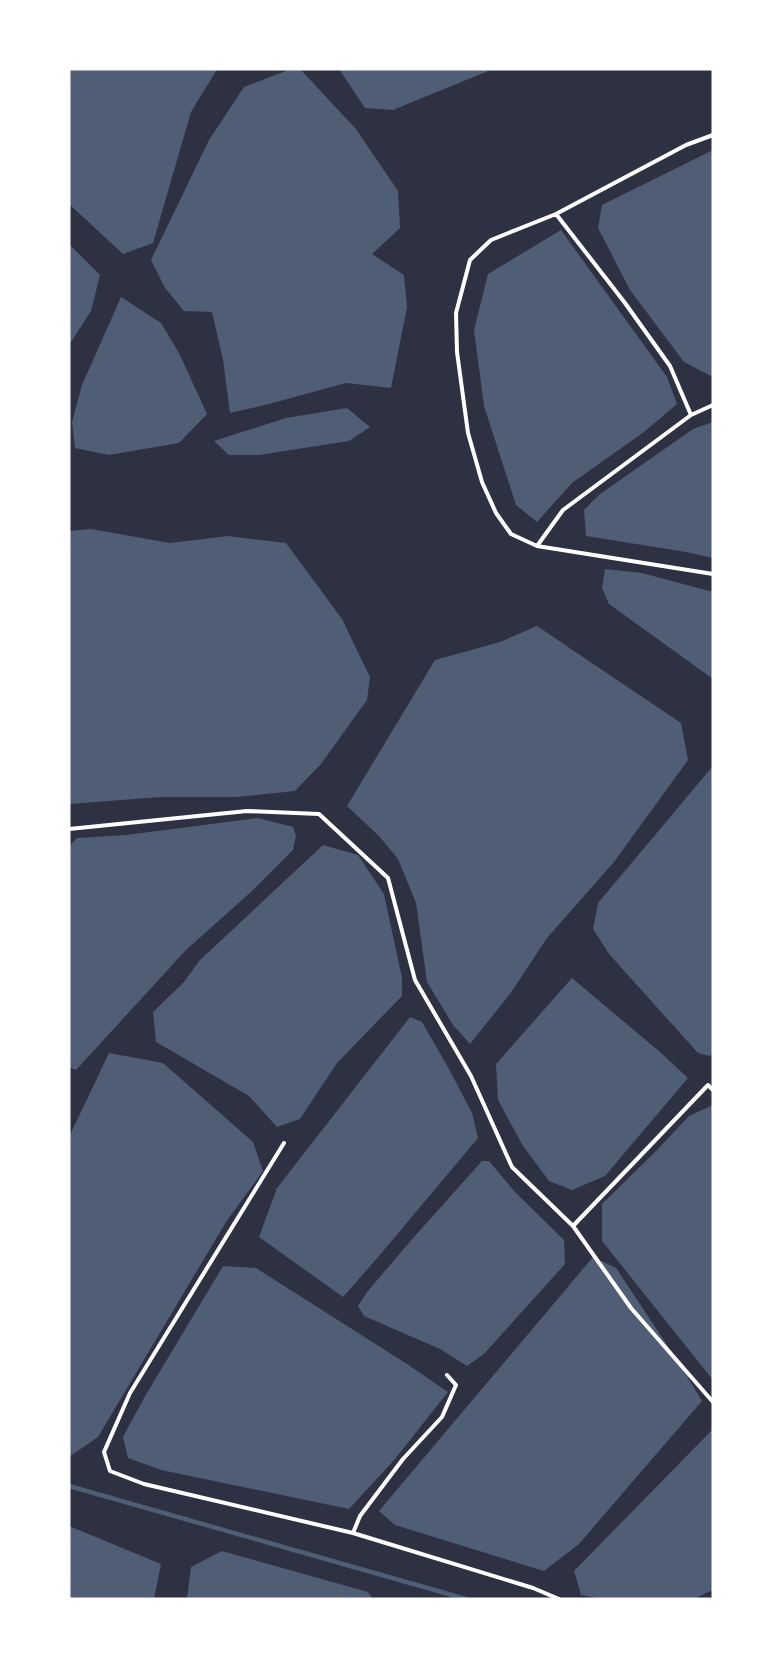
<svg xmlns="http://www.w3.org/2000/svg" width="782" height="1668" font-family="'Source Serif 4',serif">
  <rect width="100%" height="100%" fill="#2d3142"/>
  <!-- water -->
  <path fill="#4f5d75" d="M69 69H220L216 71 191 112 153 243 123 254 69 204Z
    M291 69H300L356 129 398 191 400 228 372 254 404 275 407 307 391 388 346 383 269 404 230 413 223 360 212 312 184 311 165 288 151 260 209 140 244 87Z
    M339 69H493L393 110 365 108Z
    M713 150V377L684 362 630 290 598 228 602 205Z
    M561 230 667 377 677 404 644 432 572 483 537 522 516 505 484 406 474 330 488 274Z
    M69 244 100 275 91 311 69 345Z
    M121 297 161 323 179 353 207 414 179 443 109 455 75 448 72 422 82 385Z
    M347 408 370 427 349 441 259 455H229L214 441 286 418Z
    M713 422V558L686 552 586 536 584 510 600 494 693 429Z
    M91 529 170 543 228 536 286 543 342 619 370 677 367 700 321 764 295 791 237 797H161L69 804V531Z
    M605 569 642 573 713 592V679L609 604 602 588Z
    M537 626 681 723 688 760 614 862 547 938 510 994 470 1044 453 1025 427 982 416 903 398 859 379 836 347 806 435 660 500 642Z
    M712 767H713V1053L710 1056 698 1053 609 954 593 929 598 903Z
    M258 818 293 827 296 836 293 850 252 891 186 950 76 1070 69 1067V846L77 838 126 835Z
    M323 845 358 855 384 894 402 978V996L337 1063 300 1119 277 1127 249 1096 156 1042 153 1012 184 982 199 961Z
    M572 978 660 1052 688 1078 605 1176 572 1190 549 1181 523 1146 498 1100 496 1064Z
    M410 1017 422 1022 449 1069 472 1113 478 1138 379 1256 343 1297 259 1237 277 1188Z
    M109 1053 163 1063 253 1142 263 1171 226 1222 98 1437 69 1457V1137Z
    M713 1105V1380L602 1241V1204L656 1151 689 1116Z
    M482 1161H489L515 1192 564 1240 565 1264 484 1354 467 1366 440 1349 364 1316 358 1306 367 1292 414 1237Z
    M593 1257 616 1268 679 1363 702 1401 579 1544 544 1571 395 1525 379 1511Z
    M223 1266 256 1268 407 1364 448 1392 395 1459 349 1509 161 1470 128 1458 123 1437 144 1398Z
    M713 1429V1590L693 1599H604L581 1595 574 1571Z
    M69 1526 161 1564 154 1599H69Z
    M222 1551 368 1592 373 1599H187L191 1567Z"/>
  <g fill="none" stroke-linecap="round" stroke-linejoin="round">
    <!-- stream -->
    <path stroke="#4f5d75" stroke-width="4.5" d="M69 1486 466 1599"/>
    <!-- service -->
    <path stroke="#fff" stroke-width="4" d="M556 214 686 145 713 135
      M691 415 670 366 625 303 556 214 491 240 470 260 456 313 457 352 468 433 482 482 496 513 511 534 537 546 713 574
      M537 546 563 510 691 415 713 405
      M69 829 247 811 319 814 388 878 415 980 471 1076 512 1167 573 1226 708 1085 713 1090
      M284 1143 130 1393 104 1452 110 1471 144 1484 353 1533 533 1588 559 1599
      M573 1226 631 1308 713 1402
      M353 1533 360 1516 403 1459 442 1417 456 1385 447 1375"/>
  </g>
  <!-- border -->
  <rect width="782" height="1668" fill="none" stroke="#ffffff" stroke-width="141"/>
</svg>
